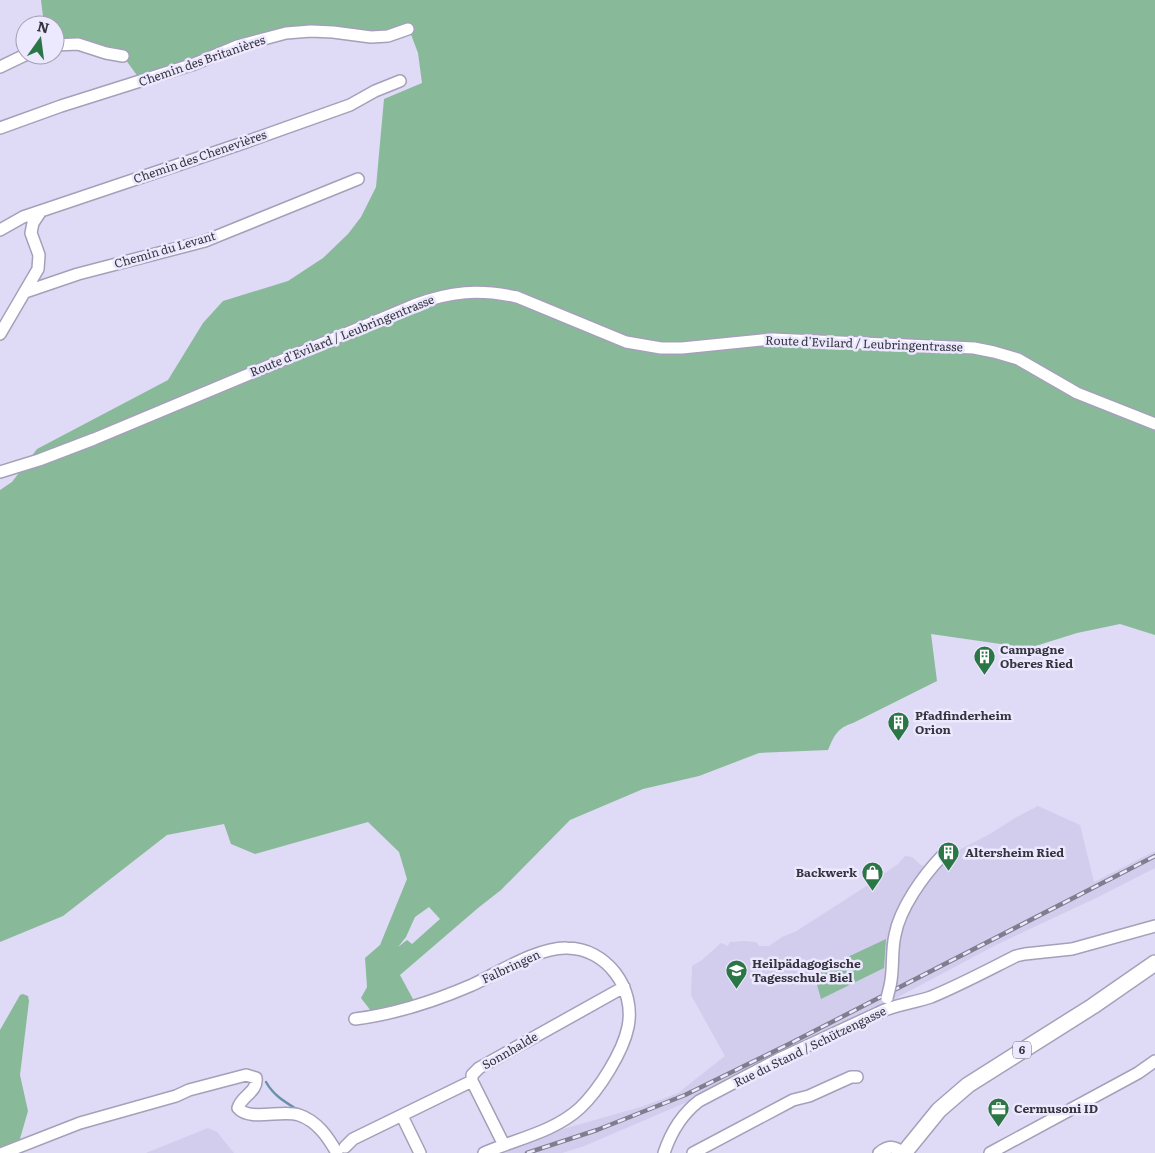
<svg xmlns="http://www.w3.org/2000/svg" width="1155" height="1153" font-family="Literata,serif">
  <rect width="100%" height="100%" fill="#dfdaf5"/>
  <!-- built -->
  <path fill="#d2cced" d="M1038 806 1080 825 1094 882 1155 851V868L1098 897 998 944 898 997 856 1016 737 1078 687 1102 584 1146 562 1153H498L563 1129 641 1107 678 1093 725 1056 691 995 692 966 702 960 721 943 728 946 730 942 744 941 756 942 759 946H769L782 937 795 932 865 887 898 864 905 856 912 857 921 865 930 868 942 856 951 854 990 834 1015 818Z
    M208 1128 217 1132 234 1153H146Z"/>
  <!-- green -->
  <path fill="#88ba99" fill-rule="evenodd" d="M41 0H1155V635L1120 624 1077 633 1029 648 931 634 937 681 853 723C837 728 834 736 828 750L759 753 699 776 643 789 570 820 501 890 478 908 400 975 414 1001 371 1011 361 998 367 987 365 958 380 945 407 879 399 852 368 822 255 854 231 844 224 824 167 835 63 916 0 942V490L12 482 37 449 168 380 203 323 223 301 288 281 323 258 348 234 361 217 376 187 384 99 422 83 418 53 409 29 403 31 286 33 141 81 123 56 55 45V25H44ZM429 907 440 919 412 944 407 940 398 947 406 937 415 917Z
    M886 939 884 968 821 999 816 981 820 970Z
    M23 994 28 996 29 1001 20 1075 28 1111 17 1149 0 1153V1030L20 995Z"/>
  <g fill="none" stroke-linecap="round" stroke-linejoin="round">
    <!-- stream -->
    <path stroke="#6a90ac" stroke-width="2.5" d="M266 1082C274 1096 285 1102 298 1110"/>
    <defs>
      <path id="minor" d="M55 45 78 44 106 53 123 56
        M0 67 25 55
        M0 128 61 106 194 64 237 46 286 33 311 31 333 32 371 37 388 36 408 29
        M0 230 23 217 246 142 350 105 375 91 400 81
        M25 292 78 274 205 241 358 179
        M0 334 38 269 39 255 31 233 33 223 41 211
        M0 472 39 460 94 439 414 305C451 291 479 289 517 297L626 342 661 348H682L772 339 974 348 994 352 1018 359 1077 393 1155 424
        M890 986C894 969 891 952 895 935 900 908 923 876 942 856
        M355 1019C395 1014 435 1001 472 985 498 973 538 947 567 948 606 948 636 988 628 1027 623 1052 599 1090 580 1108 554 1132 516 1139 484 1153
        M472 1081 504 1145
        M402 1116 420 1153
        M345 1147 353 1139 472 1081V1075L479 1068 624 987
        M3 1153 80 1123 176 1096 189 1090 246 1075 256 1078C258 1092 241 1096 238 1108 250 1122 282 1109 299 1115 317 1121 328 1137 337 1153
        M664 1153C671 1132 682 1114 699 1101L779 1059 878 1013C893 1005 914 1003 931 997 960 985 988 970 1016 956L1025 954 1072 949 1155 926
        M693 1153 793 1100 809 1096 851 1077H857
        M879 1153C889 1145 894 1146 904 1153
        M990 1153 1138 1073 1155 1061"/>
      <path id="major" d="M904 1153 939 1110 968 1085 1093 1006 1155 963"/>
    </defs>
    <!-- minor casing -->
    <use href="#minor" stroke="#a5a0ba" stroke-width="14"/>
    <!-- major casing -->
    <use href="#major" stroke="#a5a0ba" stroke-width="18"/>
    <!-- minor -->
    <use href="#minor" stroke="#fff" stroke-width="11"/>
    <!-- major -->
    <use href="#major" stroke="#fff" stroke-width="15"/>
    <defs>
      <path id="rail" d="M527 1153 597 1130 685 1095 789 1044 1155 856"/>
    </defs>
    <!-- rail casing -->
    <use href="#rail" stroke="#817d8f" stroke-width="4.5"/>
    <!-- rail -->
    <use href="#rail" stroke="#ece8fe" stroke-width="2.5" stroke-dasharray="8" stroke-linecap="butt"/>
    <defs>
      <path id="minor-bridge" d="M887 998 890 986"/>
    </defs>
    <!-- minor-bridge casing -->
    <use href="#minor-bridge" stroke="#a5a0ba" stroke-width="14" stroke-linecap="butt"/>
    <!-- minor-bridge -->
    <use href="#minor-bridge" stroke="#fff" stroke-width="11"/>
  </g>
  <!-- icons -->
  <defs>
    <symbol id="building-pin" viewBox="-11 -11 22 30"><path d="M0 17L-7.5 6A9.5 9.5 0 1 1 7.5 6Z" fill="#2a7645" stroke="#ece8fe"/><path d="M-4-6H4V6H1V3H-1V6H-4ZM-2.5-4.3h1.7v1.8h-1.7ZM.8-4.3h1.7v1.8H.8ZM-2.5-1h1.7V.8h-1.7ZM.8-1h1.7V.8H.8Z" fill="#fff"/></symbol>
    <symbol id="shop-pin" viewBox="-11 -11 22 30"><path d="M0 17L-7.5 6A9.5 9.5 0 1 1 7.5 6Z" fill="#2a7645" stroke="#ece8fe"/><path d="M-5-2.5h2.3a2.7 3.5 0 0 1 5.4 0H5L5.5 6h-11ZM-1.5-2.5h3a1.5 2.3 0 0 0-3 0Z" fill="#fff"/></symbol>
    <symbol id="school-pin" viewBox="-11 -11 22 30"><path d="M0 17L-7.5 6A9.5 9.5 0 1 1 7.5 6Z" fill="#2a7645" stroke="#ece8fe"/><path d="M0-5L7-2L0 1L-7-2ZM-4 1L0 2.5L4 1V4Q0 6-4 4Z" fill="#fff"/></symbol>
    <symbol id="office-pin" viewBox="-11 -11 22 30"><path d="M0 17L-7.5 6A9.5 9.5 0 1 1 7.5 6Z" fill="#2a7645" stroke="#ece8fe"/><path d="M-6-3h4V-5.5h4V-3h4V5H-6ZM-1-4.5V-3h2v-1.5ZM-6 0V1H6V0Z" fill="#fff"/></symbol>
  </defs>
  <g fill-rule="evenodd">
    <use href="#building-pin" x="972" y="644" width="25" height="34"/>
    <use href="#building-pin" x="886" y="710" width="25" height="34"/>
    <use href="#building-pin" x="936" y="840" width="25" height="34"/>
    <use href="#shop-pin" x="860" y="860" width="25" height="34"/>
    <use href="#school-pin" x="724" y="958" width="25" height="34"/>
    <use href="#office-pin" x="986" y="1096" width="25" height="34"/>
  </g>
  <g text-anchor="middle" stroke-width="5" stroke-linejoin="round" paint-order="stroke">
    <!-- shield labels -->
    <rect fill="#ece8fe" stroke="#6d6a78" stroke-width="1" x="1013" y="1041.5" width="18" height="17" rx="4"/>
    <g font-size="11" font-weight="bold" fill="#36343f">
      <text x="1022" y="1054">6</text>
    </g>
    <!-- street labels -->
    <g font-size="12" fill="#36343f" stroke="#ece8fe">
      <text transform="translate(202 61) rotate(-19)" y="4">Chemin des Britanières</text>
      <text transform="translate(200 157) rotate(-19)" y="4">Chemin des Chenevières</text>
      <text transform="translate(165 250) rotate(-16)" y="4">Chemin du Levant</text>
      <text transform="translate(342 336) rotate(-22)" y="4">Route d'Evilard / Leubringentrasse</text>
      <text transform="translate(864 344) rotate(2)" y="4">Route d'Evilard / Leubringentrasse</text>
      <text transform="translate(511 967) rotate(-25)" y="4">Falbringen</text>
      <text transform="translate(810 1047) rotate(-26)" y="4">Rue du Stand / Schützengasse</text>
      <text transform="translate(510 1051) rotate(-30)" y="4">Sonnhalde</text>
    </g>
    <!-- poi labels -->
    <g font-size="12" font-weight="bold" fill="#36343f" stroke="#ece8fe" text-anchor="start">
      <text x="1000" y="654">Campagne<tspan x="1000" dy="14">Oberes Ried</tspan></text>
      <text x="915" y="720">Pfadfinderheim<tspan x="915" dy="14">Orion</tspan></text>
      <text x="965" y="857">Altersheim Ried</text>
      <text x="857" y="877" text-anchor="end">Backwerk</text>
      <text x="752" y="968">Heilpädagogische<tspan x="752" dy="14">Tagesschule Biel</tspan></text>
      <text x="1014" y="1113">Cermusoni ID</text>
    </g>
  </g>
  <!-- north arrow -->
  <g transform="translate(40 40) rotate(14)"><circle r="24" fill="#ece8fe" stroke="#a3a0b2"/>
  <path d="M0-4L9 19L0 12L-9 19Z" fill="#2a7645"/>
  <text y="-8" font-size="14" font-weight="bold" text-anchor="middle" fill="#36343f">N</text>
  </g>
</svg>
